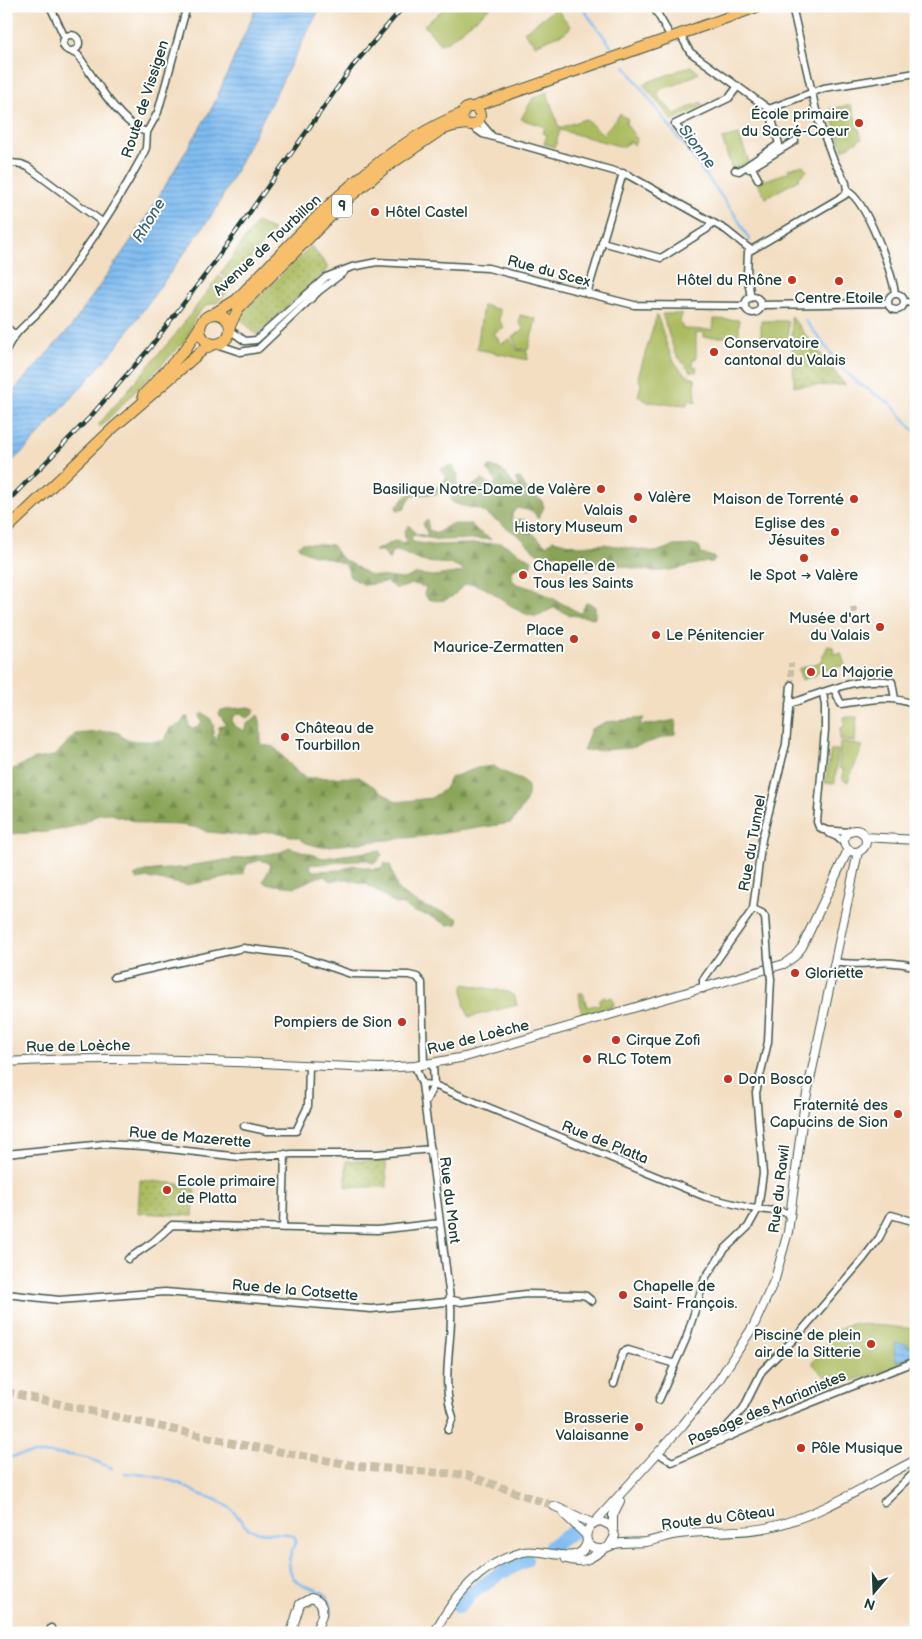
<svg xmlns="http://www.w3.org/2000/svg" width="922" height="1639" font-family="'Balsamiq Sans',sans-serif">
  <defs>
    <pattern id="forest-firs" width="22" height="20" patternUnits="userSpaceOnUse" patternTransform="scale(1.25)"><rect width="22" height="20" fill="#88a355"/><path d="M5 1l3.5 6h-7zM16 11l3.5 6h-7z" fill="#6f8647"/></pattern>
    <pattern id="park-dots" width="8" height="8" patternUnits="userSpaceOnUse" patternTransform="scale(1.25)"><rect width="8" height="8" fill="#abbb5e"/><path d="M2 2h.1M6 6h.1" fill="none" stroke="#8b994e" stroke-width="1.8" stroke-linecap="round"/></pattern>
    <pattern id="water-rules" width="6" height="5" patternUnits="userSpaceOnUse" patternTransform="scale(1.25)"><rect width="6" height="5" fill="#7ebbf1"/><path d="M0 2.5h6" fill="none" stroke="#6799c4"/></pattern>
  </defs>
  <rect width="100%" height="100%" fill="#fff"/>
  <filter id="ink" filterUnits="userSpaceOnUse"><feTurbulence type="fractalNoise" baseFrequency=".02" numOctaves="2"/><feDisplacementMap in="SourceGraphic" scale="10" xChannelSelector="R" yChannelSelector="G"/><feConvolveMatrix kernelMatrix="1 2 1 2 8 2 1 2 1" color-interpolation-filters="sRGB"/></filter>
  <filter id="wash" filterUnits="userSpaceOnUse"><feTurbulence type="fractalNoise" baseFrequency=".0096" numOctaves="4" result="noise"/><feDisplacementMap in="SourceGraphic" scale="20" xChannelSelector="R" yChannelSelector="G"/><feGaussianBlur stdDeviation="1.12" result="paint"/><feColorMatrix in="noise" values="0 0 0 0 0 0 0 0 0 0 0 0 0 0 0 0 0 1.4 0 .05"/><feComposite in="paint" operator="in"/></filter>
  <g filter="url(#wash)">
    <rect width="100%" height="100%" fill="#f3dec2"/>
    <!-- grass -->
    <path fill="#abbb5e" stroke="#657c49" d="M477 6H492L447 42 440 44 424 25 446 7Z
      M556 8 571 27 564 33 535 45 524 32Z
      M691 66 699 73 673 86 662 88 657 95 674 114 701 102 704 106 672 120 643 84Z
      M547 92 559 128 585 119 603 134 620 114 628 119 626 124 637 139 634 145 631 141 623 147 560 130 555 147 544 144 547 135 543 133 545 127 521 119 533 98Z
      M851 105 862 138 843 150 830 109Z
      M739 135 749 162 732 170 722 139Z
      M803 165 807 171 799 177 800 179 766 198 757 183 789 172 788 169Z
      M219 276 234 285 218 302 208 305 199 312 194 319 186 340 100 427 98 425 175 335Z
      M483 305 500 310 499 320 504 327 494 333 501 344 510 339 517 350 527 352 528 360 477 349Z
      M662 314H682L680 322 683 329 713 330 714 319 739 320V337H704V332L696 333V359H693L692 366 697 367 696 372 690 371 675 353Z
      M520 315 536 319 528 350 518 349 512 337 524 330 519 322Z
      M657 315C666 338 669 370 695 379L696 402 689 400 687 405 648 402 638 396 641 384 638 377Z
      M761 321H788V339L761 338Z
      M828 646 833 647 834 654 841 653 845 665 818 672 815 676 802 680 798 669 820 662Z
      M844 717H857L855 742 840 740V728L844 727Z
      M840 742 863 746 848 782 843 780V769L839 768Z
      M831 750H838L835 783H825Z
      M465 984 508 992 515 997 517 1005 469 1017 464 1004 463 986Z
      M579 993H583L587 1007 600 1004 599 1000 604 996 605 999 612 997 614 1006 582 1016Z
      M851 1323 916 1329V1358L885 1371 834 1386 812 1363 837 1330Z"/>
    <!-- forest -->
    <path fill="url(#forest-firs)" stroke="#547044" d="M452 465 458 475 457 487C469 494 472 484 482 480L494 486 496 481 487 469 489 467C503 466 508 477 515 487H520L515 479 520 478 526 489 542 501 544 507 538 519 533 511 517 508 512 514V522L515 523 519 519 525 520 533 534 546 545 553 540 579 546 604 544 656 552 673 546 696 545 700 547 701 554 714 557 715 560 713 562C694 562 672 573 652 571 633 570 616 562 597 565 593 566 591 569 587 570L579 563 556 553 550 557C535 558 527 541 516 534 506 527 495 519 484 512 474 506 460 508 451 501V492L447 489 439 494 416 495 410 498 404 509 397 510 396 506 410 493 438 487 446 478 440 469Z
      M427 520 429 530 437 533 451 524H471L479 532 491 539 439 540 415 535 411 537 413 542 433 545 502 543 532 560 530 567H516L512 571V580L517 584 537 590 580 613 582 611 586 603H590L595 607V618L569 615 555 608C547 609 542 618 534 616 511 613 495 587 472 584 456 582 458 607 428 599L424 594 426 587 413 584 397 589 386 582 365 585 350 577C348 573 349 569 346 566 340 558 305 557 298 546L302 543 332 545 341 558 370 575 403 579 416 574 433 576 463 572 464 570C449 560 437 565 421 561 410 558 405 551 392 551L389 560 382 551H374L395 541 406 543 404 532 409 525 416 534 428 536 423 523Z
      M249 707 255 709 252 715 246 718 241 713 237 714 232 718 233 725 244 731 246 725 258 715C263 724 259 735 262 745L274 747 299 774 307 778 359 777 397 802 431 798 445 789 450 778 477 768 494 766C503 773 513 775 523 781 538 790 518 815 511 823L425 836 321 847 306 843 299 838 276 832H265L250 836 207 832 199 828 181 825 144 824 108 813 99 814 82 824 65 829 46 832 6 834V772L35 759 55 756 75 734 111 731 119 733 125 739 135 741H164L170 728 180 725 185 717H188L189 727 195 728 202 723 199 716 202 713C212 717 215 725 213 735L217 739 219 727 226 724 219 714 221 710Z
      M644 718 639 724 648 725 676 720 675 734 631 748 583 751 591 729 606 722Z
      M289 847 323 858 380 850 382 855 376 862 371 863 368 860 308 865 313 871 341 870 352 865 375 869 383 867 385 863 390 865 398 891C407 896 416 903 426 907 437 911 449 913 459 919L457 924 448 925 430 916 414 912 404 905 396 904 366 884 347 879 330 881 324 876 318 877 295 887 266 884 263 881 271 866 269 863 261 860 247 864 243 874 236 876 186 885 148 878 137 880 134 876 145 871 188 867 192 865 281 852Z"/>
    <!-- park -->
    <path fill="url(#park-dots)" stroke="#657c49" d="M257 222 274 231 232 280 220 274Z
      M311 246 329 268 256 335 239 317Z
      M791 316 845 385 794 386Z
      M346 1161H386L387 1187H346Z
      M140 1180 180 1184V1187L195 1189 193 1216 138 1213Z"/>
    <!-- water -->
    <path fill="url(#water-rules)" stroke="#4e7c92" d="M257 6H321L216 209 115 349 28 447 6 466V399L71 327 141 226 213 106Z
      M895 1343 907 1344 908 1347 916 1343V1354L897 1362 894 1353Z"/>
    <g fill="none" stroke-linecap="round" stroke-linejoin="round">
      <!-- stream -->
      <path stroke="#7ebbf1" stroke-width="2.5" d="M581 6 611 46
        M625 66 736 216 750 241
        M805 320 844 370 858 383 891 404 916 433
        M6 1459C24 1451 71 1453 90 1459 97 1462 105 1465 112 1468
        M125 1473C143 1474 161 1477 178 1483 187 1487 194 1492 202 1495 211 1498 220 1500 227 1506 236 1511 240 1522 248 1528 263 1538 294 1528 296 1540 294 1547 289 1556 289 1563 292 1602 333 1573 331 1616
        M361 1626 363 1629 376 1633"/>
      <!-- river -->
      <path stroke="#7ebbf1" stroke-width="14" d="M550 1547 576 1530
        M505 1571 526 1560
        M459 1607 469 1595 498 1575"/>
    </g>
  </g>
  <g filter="url(#ink)">
    <g fill="none" stroke-linecap="round" stroke-linejoin="round">
      <!-- minor-tunnel -->
      <path stroke="#c9bea6" stroke-width="6" stroke-dasharray="6 3" stroke-linecap="butt" d="M851 611 857 609
        M791 685V663"/>
      <!-- tertiary-tunnel -->
      <path stroke="#c9bea6" stroke-width="8" stroke-dasharray="8 4" stroke-linecap="butt" d="M6 1392 238 1444 357 1466 467 1475 554 1506"/>
      <defs>
        <path id="minor" d="M50 6 65 38
          M653 6 671 37
          M792 6 818 119 833 159 846 183 847 191C866 200 893 273 895 294
          M680 34 690 52 769 109 824 88 916 73
          M63 43a8 8 0 1 1 16 0a8 8 0 1 1-16 0Z
          M72 52 78 55C93 77 121 126 147 132
          M479 121 491 135
          M472 126 483 134 628 175 726 230 751 250
          M692 147 675 124 729 98 738 86
          M10 163 21 164 28 167 102 222
          M752 168 758 179
          M749 169 795 141
          M735 170 739 171 779 144 769 109
          M602 242 661 258 707 229 712 222
          M587 294 623 173
          M888 302a8 8 0 1 1 16 0a8 8 0 1 1-16 0Z
          M745 305a8 8 0 1 1 16 0a8 8 0 1 1-16 0Z
          M751 298 747 274 748 252 845 195 847 191
          M904 302 916 303
          M761 305 888 303
          M6 327 14 334
          M230 330 245 341 256 340 326 277 352 267 377 262 488 268 634 305 745 306
          M216 344 240 352 258 349 319 291 344 272
          M6 350C16 328 34 320 48 301 82 256 115 207 142 157L146 148 147 132 158 112 187 6
          M834 689 841 704C864 701 890 694 912 704
          M823 693 825 705V730L817 822 819 827 826 830
          M789 704C822 693 857 676 892 682L895 699
          M823 830 849 832
          M828 833 837 837 845 844
          M753 909 762 913 765 917 768 958
          M835 962C864 968 885 957 916 967
          M114 977 243 948 292 954 351 974 409 975 417 977 422 983 424 1065
          M703 989V980L753 909 762 839 786 744 791 685
          M433 1064 434 1085
          M415 1066 422 1084 451 1306C453 1342 440 1383 453 1417L448 1430
          M422 1084 434 1085 706 1197 750 1208 791 1213
          M425 1103 434 1085
          M244 1126 267 1131H296L308 1106 309 1065
          M6 1154 104 1144 143 1146 240 1157 293 1154H377L431 1149
          M283 1228 285 1154
          M128 1259 153 1242 172 1225 377 1230 440 1223
          M6 1294 59 1300 165 1292 371 1309 446 1302 449 1299 461 1302 526 1294 581 1295 586 1296 592 1301
          M614 1384 623 1352 628 1350 675 1364
          M659 1400 686 1339 705 1278 725 1249 748 1227 758 1209 763 1174 756 1093 768 1042 771 979
          M709 1446 743 1409 762 1371 799 1334 863 1259 879 1238 891 1215 916 1222
          M658 1453 672 1462 758 1424 916 1361
          M884 1502 916 1471
          M49 1633 51 1628"/>
        <path id="tertiary" d="M844 841a11 11 0 1 1 22 0a11 11 0 1 1-22 0Z
          M865 837 916 840
          M6 1062C131 1054 255 1064 380 1068L415 1066 465 1057 784 964 795 956 802 947 848 850
          M554 1506 592 1523
          M564 1514 586 1535
          M596 1521 682 1426 719 1380 754 1325 775 1279 788 1232 804 1108 858 852
          M613 1528V1515L620 1501
          M609 1546 615 1536 611 1526 601 1521C582 1523 581 1550 601 1549 606 1549 610 1546 615 1544 625 1542 635 1543 646 1542 657 1540 668 1535 679 1534 710 1530 740 1534 770 1527 822 1515 869 1483 916 1460
          M566 1559C584 1564 590 1559 604 1549
          M291 1633 300 1604 311 1598C330 1603 321 1621 314 1633
          M434 1633C454 1596 481 1563 523 1552 544 1547 582 1569 587 1541"/>
        <path id="primary" d="M462 116a9 9 0 1 1 18 0a9 9 0 1 1-18 0Z
          M473 107 760 6
          M200 329a15 15 0 1 1 30 0a15 15 0 1 1-30 0Z
          M213 314 236 300C301 233 374 148 463 113
          M230 326 238 309 350 197 385 168 441 130 453 126 466 124
          M143 395 185 350 201 325
          M6 530 112 429 204 349 214 344"/>
      </defs>
      <!-- minor casing -->
      <use href="#minor" stroke="#3f5549" stroke-width="9"/>
      <!-- tertiary casing -->
      <use href="#tertiary" stroke="#3f5549" stroke-width="10"/>
      <!-- primary casing -->
      <use href="#primary" stroke="#3f5549" stroke-width="12"/>
      <!-- minor -->
      <use href="#minor" stroke="#fff" stroke-width="6"/>
      <!-- tertiary -->
      <use href="#tertiary" stroke="#fff" stroke-width="8"/>
      <!-- primary -->
      <use href="#primary" stroke="#f7bf6c" stroke-width="10"/>
      <defs>
        <path id="rail" d="M6 503 90 417 149 349 214 263 352 67 404 6"/>
      </defs>
      <!-- rail casing -->
      <use href="#rail" stroke="#1f3d34" stroke-width="4.5"/>
      <!-- rail -->
      <use href="#rail" stroke="#fff" stroke-width="2.5" stroke-dasharray="8" stroke-linecap="butt"/>
      <defs>
        <path id="minor-bridge" d="M768 958 771 979"/>
      </defs>
      <!-- minor-bridge casing -->
      <use href="#minor-bridge" stroke="#3f5549" stroke-width="9" stroke-linecap="butt"/>
      <!-- minor-bridge -->
      <use href="#minor-bridge" stroke="#fff" stroke-width="6"/>
    </g>
  </g>
  <!-- markers -->
  <g fill="#c8321e" stroke="#fff" stroke-width="2">
    <circle cx="859" cy="123" r="5"/>
    <circle cx="375" cy="212" r="5"/>
    <circle cx="792" cy="280" r="5"/>
    <circle cx="839" cy="281" r="5"/>
    <circle cx="714" cy="352" r="5"/>
    <circle cx="601" cy="489" r="5"/>
    <circle cx="638" cy="497" r="5"/>
    <circle cx="854" cy="499" r="5"/>
    <circle cx="633" cy="519" r="5"/>
    <circle cx="835" cy="532" r="5"/>
    <circle cx="804" cy="558" r="5"/>
    <circle cx="523" cy="575" r="5"/>
    <circle cx="880" cy="627" r="5"/>
    <circle cx="656" cy="635" r="5"/>
    <circle cx="574" cy="639" r="5"/>
    <circle cx="811" cy="672" r="5"/>
    <circle cx="285" cy="737" r="5"/>
    <circle cx="795" cy="973" r="5"/>
    <circle cx="402" cy="1022" r="5"/>
    <circle cx="616" cy="1040" r="5"/>
    <circle cx="587" cy="1059" r="5"/>
    <circle cx="728" cy="1079" r="5"/>
    <circle cx="898" cy="1114" r="5"/>
    <circle cx="167" cy="1190" r="5"/>
    <circle cx="623" cy="1295" r="5"/>
    <circle cx="871" cy="1344" r="5"/>
    <circle cx="639" cy="1427" r="5"/>
    <circle cx="801" cy="1448" r="5"/>
  </g>
  <g text-anchor="middle" stroke-width="4" stroke-linejoin="round" paint-order="stroke">
    <!-- shield labels -->
    <rect fill="#fff" stroke="#627771" stroke-width="1" x="332" y="194.5" width="20" height="23" rx="4"/>
    <g font-size="14" font-weight="bold" fill="#1f3d34">
      <text x="342" y="211">9</text>
    </g>
    <!-- street labels -->
    <g font-size="15" fill="#1f3d34" stroke="#fff">
      <text transform="translate(145 99) rotate(-72)" y="5">Route de Vissigen</text>
      <text transform="translate(267 245) rotate(-43)" y="5">Avenue de Tourbillon</text>
      <text transform="translate(549 271) rotate(15)" y="5">Rue du Scex</text>
      <text transform="translate(752 843) rotate(-80)" y="5">Rue du Tunnel</text>
      <text transform="translate(478 1037) rotate(-14)" y="5">Rue de Loèche</text>
      <text transform="translate(78 1046) rotate(-1)" y="5">Rue de Loèche</text>
      <text transform="translate(190 1137) rotate(5)" y="5">Rue de Mazerette</text>
      <text transform="translate(605 1142) rotate(22)" y="5">Rue de Platta</text>
      <text transform="translate(779 1189) rotate(-83)" y="5">Rue du Rawil</text>
      <text transform="translate(450 1200) rotate(83)" y="5">Rue du Mont</text>
      <text transform="translate(295 1290) rotate(5)" y="5">Rue de la Cotsette</text>
      <text transform="translate(767 1408) rotate(-23)" y="5">Passage des Marianistes</text>
      <text transform="translate(718 1518) rotate(-7)" y="5">Route du Côteau</text>
    </g>
    <!-- poi labels -->
    <g font-size="15" fill="#1f3d34" stroke="#fff" text-anchor="start">
      <text x="849" y="119" text-anchor="end">École primaire<tspan x="849" dy="17">du Sacré-Coeur</tspan></text>
      <text x="385" y="217">Hôtel Castel</text>
      <text x="782" y="285" text-anchor="end">Hôtel du Rhône</text>
      <text x="839" y="303" text-anchor="middle">Centre Etoile</text>
      <text x="724" y="348">Conservatoire<tspan x="724" dy="17">cantonal du Valais</tspan></text>
      <text x="591" y="494" text-anchor="end">Basilique Notre-Dame de Valère</text>
      <text x="648" y="502">Valère</text>
      <text x="844" y="504" text-anchor="end">Maison de Torrenté</text>
      <text x="623" y="515" text-anchor="end">Valais<tspan x="623" dy="17">History Museum</tspan></text>
      <text x="825" y="528" text-anchor="end">Eglise des<tspan x="825" dy="17">Jésuites</tspan></text>
      <text x="533" y="571">Chapelle de<tspan x="533" dy="17">Tous les Saints</tspan></text>
      <text x="804" y="580" text-anchor="middle">le Spot → Valère</text>
      <text x="870" y="623" text-anchor="end">Musée d'art<tspan x="870" dy="17">du Valais</tspan></text>
      <text x="564" y="635" text-anchor="end">Place<tspan x="564" dy="17">Maurice-Zermatten</tspan></text>
      <text x="666" y="640">Le Pénitencier</text>
      <text x="821" y="677">La Majorie</text>
      <text x="295" y="733">Château de<tspan x="295" dy="17">Tourbillon</tspan></text>
      <text x="805" y="978">Gloriette</text>
      <text x="392" y="1027" text-anchor="end">Pompiers de Sion</text>
      <text x="626" y="1045">Cirque Zofi</text>
      <text x="597" y="1064">RLC Totem</text>
      <text x="738" y="1084">Don Bosco</text>
      <text x="888" y="1110" text-anchor="end">Fraternité des<tspan x="888" dy="17">Capucins de Sion</tspan></text>
      <text x="177" y="1186">Ecole primaire<tspan x="177" dy="17">de Platta</tspan></text>
      <text x="633" y="1291">Chapelle de<tspan x="633" dy="17">Saint- François.</tspan></text>
      <text x="861" y="1340" text-anchor="end">Piscine de plein<tspan x="861" dy="17">air de la Sitterie</tspan></text>
      <text x="629" y="1423" text-anchor="end">Brasserie<tspan x="629" dy="17">Valaisanne</tspan></text>
      <text x="811" y="1453">Pôle Musique</text>
    </g>
    <!-- water labels -->
    <g font-size="16" font-style="italic" fill="#3c636d" stroke="#fff">
      <text transform="translate(698 146) rotate(53)" y="6">Sionne</text>
      <text transform="translate(148 220) rotate(-59)" y="6">Rhone</text>
    </g>
  </g>
  <!-- margin -->
  <rect width="922" height="1639" fill="none" stroke="#fff" stroke-width="25"/>
  <!-- north arrow -->
  <g transform="translate(874 1592) rotate(199)" stroke="#ffffff" stroke-width="4" paint-order="stroke">
  <path d="M0-4L9 19L0 12L-9 19Z" fill="#1f3d34"/>
  <text y="-8" font-size="14" font-weight="bold" text-anchor="middle" fill="#1f3d34">N</text>
  </g>
</svg>
